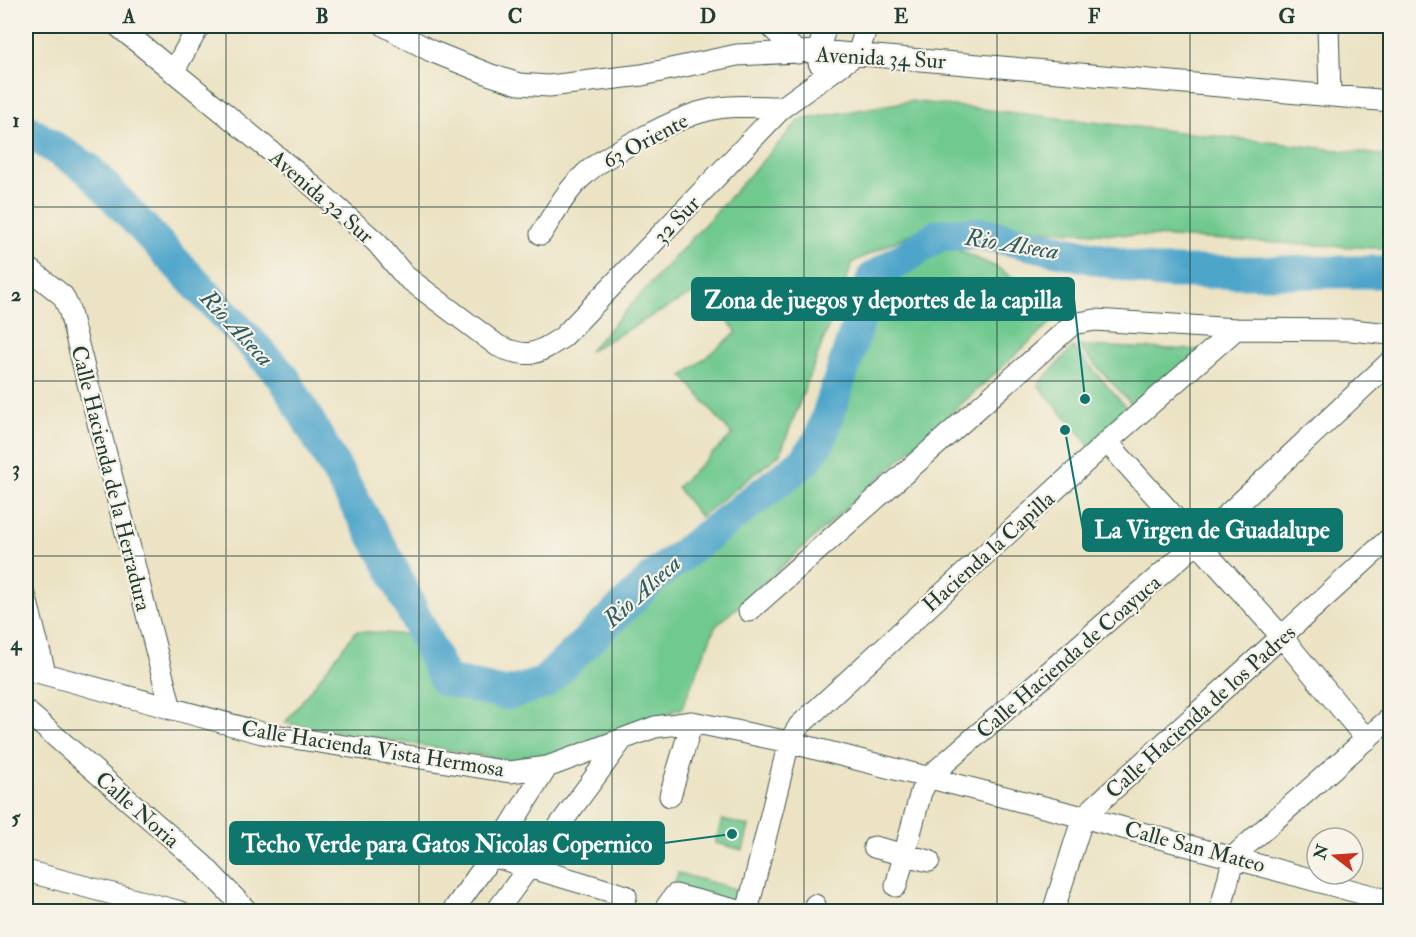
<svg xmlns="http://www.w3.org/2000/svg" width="1416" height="937" font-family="'IM FELL Double Pica',serif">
  <rect width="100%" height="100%" fill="#f7f3e8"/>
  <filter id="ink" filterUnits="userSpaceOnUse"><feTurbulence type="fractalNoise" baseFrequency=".0167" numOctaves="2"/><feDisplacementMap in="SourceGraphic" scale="12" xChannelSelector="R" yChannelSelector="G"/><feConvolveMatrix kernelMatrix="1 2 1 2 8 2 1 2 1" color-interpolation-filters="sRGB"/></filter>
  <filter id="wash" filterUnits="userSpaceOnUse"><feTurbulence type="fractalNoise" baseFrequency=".008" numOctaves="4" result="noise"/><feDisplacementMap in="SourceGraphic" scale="24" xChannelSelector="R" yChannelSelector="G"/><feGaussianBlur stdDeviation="1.35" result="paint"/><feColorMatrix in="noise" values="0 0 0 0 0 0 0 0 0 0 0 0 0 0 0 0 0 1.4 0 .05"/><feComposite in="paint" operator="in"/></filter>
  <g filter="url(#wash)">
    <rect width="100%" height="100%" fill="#ece3c4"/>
    <!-- green -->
    <path fill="#70c98f" stroke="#488362" stroke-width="1.5" d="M910 101 1390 156V249L931 224 853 262 780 454 700 517 677 487 732 435 683 376 737 332 701 289 589 351 800 120Z
      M947 245 996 267 1065 310 715 627 682 708 533 764 285 723 356 631 410 635 436 684 532 700 815 463 887 279Z
      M1078 346 1201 350 1138 411Z
      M1073 347 1132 414 1092 449 1038 385Z
      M722 820 749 826 743 850 715 843Z
      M678 873 739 890 735 905 673 888Z"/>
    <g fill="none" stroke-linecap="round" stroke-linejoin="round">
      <!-- river -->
      <path stroke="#4da5ca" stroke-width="33" d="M26 130 88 169 284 378 390 564 445 680 507 694 544 683 657 574 806 460 820 439 873 278 939 235 980 233 1156 272H1390"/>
    </g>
  </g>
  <g filter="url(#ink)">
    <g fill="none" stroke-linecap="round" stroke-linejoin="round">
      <defs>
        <path id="minor" d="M118 26 307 181 377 243 405 276 498 346C528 359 536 355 563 337L783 107 858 53
          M385 26 431 51 491 75 519 84 549 86 642 75 737 55 818 51 1390 101
          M770 26 798 53
          M1328 26 1330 95
          M858 53 867 26
          M819 63 818 51 826 26
          M173 72 199 26
          M541 234C554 214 566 191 584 175 603 156 678 117 705 111 730 104 757 107 783 107
          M26 266 63 296 69 309 171 709
          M1107 442 1282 637 1367 740
          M26 598 45 673
          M749 611 1073 324 1095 320 1236 329 1351 330 1390 334
          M26 669 262 733 510 772 547 767 655 727 692 722 789 742 1083 817 1390 901
          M26 711 203 865 248 912
          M670 796 692 722
          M874 847 929 861
          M492 856 626 896
          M26 871 181 912
          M896 886 921 792 929 777 1198 542 1390 362
          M667 906 675 895 743 912
          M452 912 492 856 547 767
          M496 912 622 740
          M747 912 789 742 799 726 1107 442 1236 329
          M813 912 815 905
          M1053 912 1083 817 1390 538
          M1220 912 1234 856 1390 718"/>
      </defs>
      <!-- minor casing -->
      <use href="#minor" stroke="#3e564a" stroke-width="23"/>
      <!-- minor -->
      <use href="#minor" stroke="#fff" stroke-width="21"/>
    </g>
  </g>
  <!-- grid -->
  <path fill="none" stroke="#1f3d34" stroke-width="1.5" stroke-opacity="0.55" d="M226 26V912M419 26V912M612 26V912M804 26V912M997 26V912M1190 26V912M26 207H1390M26 381H1390M26 556H1390M26 730H1390"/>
  <g text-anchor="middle" stroke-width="4.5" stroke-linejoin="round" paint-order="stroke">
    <!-- street labels -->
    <g font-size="22" fill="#1f3d34" stroke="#f7f3e8">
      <text transform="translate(881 57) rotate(3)" y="8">Avenida 34 Sur</text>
      <text transform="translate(645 140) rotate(-28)" y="8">63 Oriente</text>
      <text transform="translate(322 196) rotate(41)" y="8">Avenida 32 Sur</text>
      <text transform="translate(676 219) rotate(-46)" y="8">32 Sur</text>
      <text transform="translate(112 478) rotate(76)" y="8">Calle Hacienda de la Herradura</text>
      <text transform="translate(988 551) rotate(-42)" y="8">Hacienda la Capilla</text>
      <text transform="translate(1068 656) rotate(-41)" y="8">Calle Hacienda de Coayuca</text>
      <text transform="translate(1200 711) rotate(-42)" y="8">Calle Hacienda de los Padres</text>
      <text transform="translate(373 748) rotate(9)" y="8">Calle Hacienda Vista Hermosa</text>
      <text transform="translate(138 809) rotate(41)" y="8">Calle Noria</text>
      <text transform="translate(1195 846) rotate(15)" y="8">Calle San Mateo</text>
    </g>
    <!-- water labels -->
    <g font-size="24" font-style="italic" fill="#2d5c61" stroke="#f7f3e8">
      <text transform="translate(1012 244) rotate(9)" y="8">Rio Alseca</text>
      <text transform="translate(237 328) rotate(47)" y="8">Rio Alseca</text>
      <text transform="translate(642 591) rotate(-42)" y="8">Rio Alseca</text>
    </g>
  </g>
  <!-- callouts -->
  <path fill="none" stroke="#0f766e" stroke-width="2" d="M1085 399L1074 299M1065 430L1083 530M732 834L664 843"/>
  <g fill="#0f766e" stroke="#f7f3e8" stroke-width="2">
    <circle cx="1085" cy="399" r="6"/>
    <circle cx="1065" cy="430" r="6"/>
    <circle cx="732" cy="834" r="6"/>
  </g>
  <g fill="#0f766e" stroke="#0f766e" stroke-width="2">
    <rect x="692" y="278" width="382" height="42" rx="6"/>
    <rect x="1083" y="509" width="259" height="42" rx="6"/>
    <rect x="230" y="822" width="434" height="42" rx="6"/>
  </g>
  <g font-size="24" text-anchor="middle" font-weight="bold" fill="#fff">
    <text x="883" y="308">Zona de juegos y deportes de la capilla</text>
    <text x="1212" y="538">La Virgen de Guadalupe</text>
    <text x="447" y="852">Techo Verde para Gatos Nicolas Copernico</text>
  </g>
  <!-- margin -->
  <rect width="1416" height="937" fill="none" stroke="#f7f3e8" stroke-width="66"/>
  <!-- north arrow -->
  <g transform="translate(1335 856) rotate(287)"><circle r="28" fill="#f7f3e8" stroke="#a1aaa0" stroke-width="1.5"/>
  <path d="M0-4.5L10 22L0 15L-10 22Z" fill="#c8321e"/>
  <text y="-9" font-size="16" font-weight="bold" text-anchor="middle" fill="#1f3d34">N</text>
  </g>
  <rect x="33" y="33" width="1350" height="871" fill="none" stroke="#1f3d34" stroke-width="2"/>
  <g font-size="20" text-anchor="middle" font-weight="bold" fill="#1f3d34">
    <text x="129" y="23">A</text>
    <text x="322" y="23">B</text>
    <text x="515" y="23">C</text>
    <text x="708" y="23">D</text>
    <text x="901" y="23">E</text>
    <text x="1094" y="23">F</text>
    <text x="1287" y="23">G</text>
    <text x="16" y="127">1</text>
    <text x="16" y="301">2</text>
    <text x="16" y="475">3</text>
    <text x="16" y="650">4</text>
    <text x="16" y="824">5</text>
  </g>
</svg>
